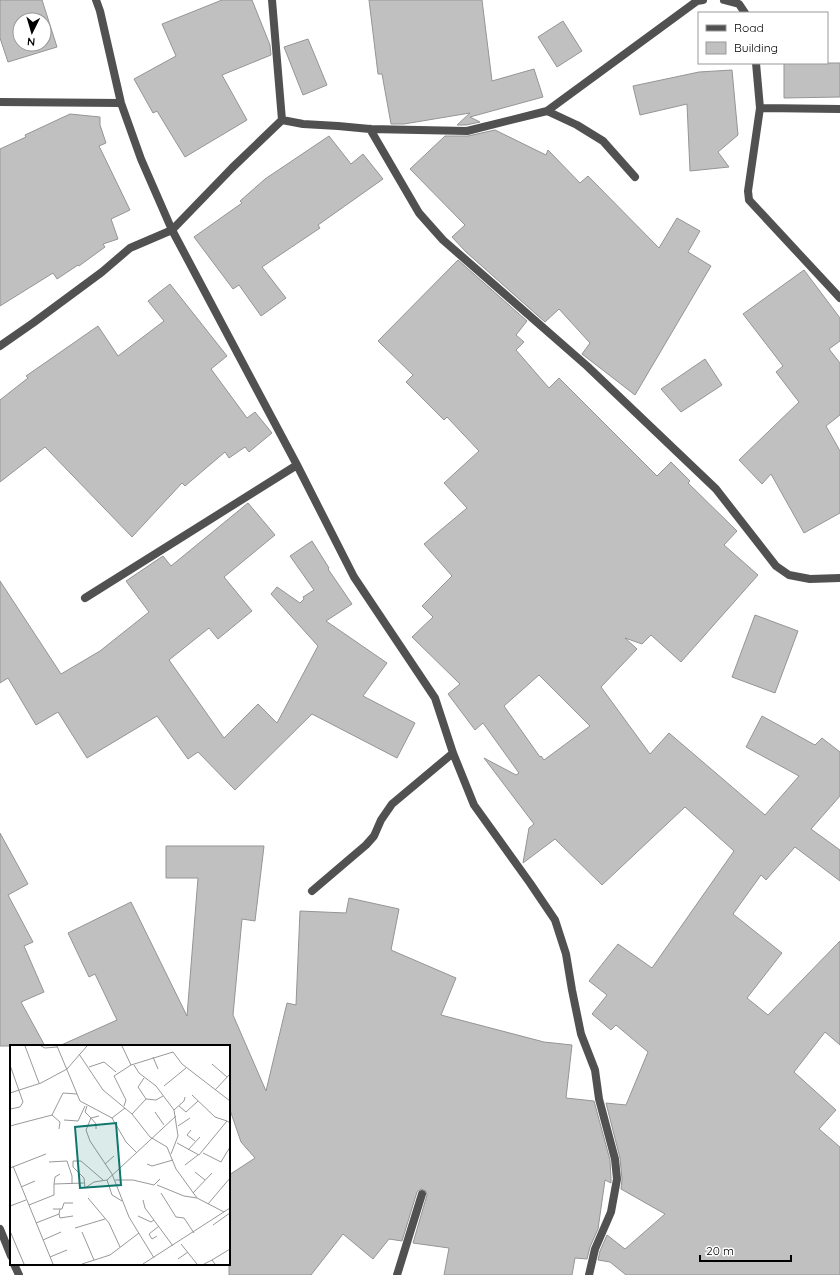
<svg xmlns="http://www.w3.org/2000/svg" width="840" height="1275" font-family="Quicksand,sans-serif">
  <rect width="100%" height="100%" fill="#fff"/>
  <!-- building -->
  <path fill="#c0c0c0" stroke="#959595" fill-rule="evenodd" d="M0 0H42L57 47 8 62 0 38ZM20 20H44V44H20Z
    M222 0H252L270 45 271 55 222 75 247 120 185 157 157 111 153 113 134 79 176 56 162 24Z
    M369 0H482L492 81 534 69 543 97 470 117 480 122 466 125H457L470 113 404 124H391L382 74H378Z
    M563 21 582 51 557 67 538 37Z
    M308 39 327 85 303 95 284 47Z
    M784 63H840V97L784 98Z
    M732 70 738 135 718 152 729 167 690 171 687 104 640 115 633 86 699 72Z
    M70 114 100 117V125L106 143 99 146 130 210 111 219 118 239 103 244 105 247 79 266 78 265 57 279 53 273 0 306V149L26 137 25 135Z
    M495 130 546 155 548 150 580 183 588 176 659 248 677 218 700 231 688 252 711 266 635 395 582 354 590 343 559 309 545 322 466 252 452 237 465 225 410 169 445 136H468Z
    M329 136 351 164 363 154 383 179 318 225 320 228 262 267 286 298 261 316 239 285 233 289 194 237 242 203 240 201 265 179Z
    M458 260 527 321 516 335 524 342 516 350 549 388 559 378 657 476 671 462 690 481 688 483 737 531 724 545 758 575 681 662 651 635 642 644 625 638 637 649 601 687 650 754 669 733 765 815 799 776 746 747 762 716 815 745 822 738 840 752V796L811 829 840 850V881L795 847 766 880 761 875 733 914 782 953 747 998 768 1015 840 941V1045L825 1032 794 1072 836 1110 819 1129 840 1147V1275H626L610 1262 598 1260 600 1251 607 1235 625 1249 665 1214 621 1189 622 1179 620 1158 606 1103 626 1105 648 1052 616 1025 611 1030 592 1014 607 995 589 981 618 944 652 968 734 851 685 807 602 885 555 839 523 863 529 828 534 824 484 758 516 775 519 773 483 723 475 730 448 694 460 684 412 637 433 617 422 606 452 576 424 544 467 508 444 483 479 451 447 417 444 420 406 382 413 375 378 341ZM539 675 590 726 544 760 541 756 540 757 504 706Z
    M804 270 840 318V341L829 349 840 363V415L826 426 840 451V513L804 533 771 474 762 484 739 460 799 402 776 372 783 366 743 314Z
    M170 284 227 356 211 369 247 418 255 412 272 433 249 452 245 447 229 458 225 452 185 486 182 483 132 537 45 447 0 482V400L28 378 26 376 98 326 118 356 164 321 148 301Z
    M705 359 722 385 681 412 661 389Z
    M248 503 275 535 224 577 252 611 218 639 209 628 169 660 224 738 258 704 277 723 318 646 271 594 277 587 300 603 304 599 303 597 314 590 290 556 312 541 329 568 328 569 352 604 326 621 387 663 363 696 415 723 397 758 312 714 235 790 198 752 188 759 157 716 87 758 58 712 36 725 8 678 0 683V581L61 674 100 651 149 612 126 581 163 556 171 566Z
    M755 615 798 631 775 693 732 677Z
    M0 833 28 884 8 895 33 942 24 946 44 992 21 1002 45 1046H0Z
    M166 846H264L255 921 242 919 233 1015 266 1091 287 1003 296 1005 300 911 346 913 349 898 399 909 391 950 456 978 441 1015 544 1042 572 1045 566 1098 594 1101 610 1160 611 1179V1183L605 1180 598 1229 590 1247 587 1259 575 1258 572 1275H444L449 1248 413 1243 427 1195 426 1191 421 1189 417 1192 402 1241 389 1239 373 1259 343 1234 311 1275H229V1175L255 1158 241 1142 229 1107V1046H59L117 1020 95 974 89 977 68 933 131 902 187 1016 198 878H166Z"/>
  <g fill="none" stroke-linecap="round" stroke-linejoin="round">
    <!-- minor -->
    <path stroke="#515151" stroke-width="8" d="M96 0 100 11 121 103 141 159 172 230 297 465 354 577 435 698 453 753 474 805 530 883 555 920 566 954 572 990 581 1034 595 1070 599 1099 615 1159 617 1179 611 1212 595 1249 589 1275
      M272 0 282 120
      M724 0 739 4 745 13
      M756 63 760 108 748 191 749 200 840 298
      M0 102 121 103
      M760 108 840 109
      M547 111 577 125 603 141 635 177
      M282 120 303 124 338 126 370 129 467 131 547 111 697 1 703 0
      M370 129 419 213 443 240 587 366 716 489 776 566 789 575 810 579 840 578
      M0 346 33 323 102 272 130 248 172 230 232 168 282 120
      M85 598 297 465
      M312 891 366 845 374 836 381 820 392 804 453 753
      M0 1229 11 1256
      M14 1264 19 1275
      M397 1275 422 1194"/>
  </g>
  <!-- overview -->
  <g transform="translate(10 1045)">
    <rect width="220" height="220" fill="#fff"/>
    <path fill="none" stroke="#999" stroke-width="1" d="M15 1 29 38M31 1 35 3 47 2M47 1 70 56 102 73 116 97 127 108M112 1 121 20 163 7 172 19 220 56M69 9 93 45 122 69 140 92 157 102 166 124 187 153 214 167M143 12 148 24M202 19 217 32M0 20 13 57 10 62 0 64M124 20 129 28 146 41 164 65 168 91 161 109M79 22 94 17 106 27M134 33 128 42 136 54M154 41 176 23M205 45 220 29M0 48 31 38 57 24 77 1M182 50 205 72 217 76M77 61 75 67 81 73 76 85 80 96 102 129 119 172 144 213M114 61 116 55 104 31 121 20M169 61 176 67 188 56M164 65 174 56 175 52M145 67 154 80M122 69 136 54 146 55 153 51M42 70 50 77 49 84M102 73 115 63M54 75 68 76 75 61M0 81 42 70 53 48 67 49M168 81 180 73M86 84V79L81 73 89 71M181 85 177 90 185 96M167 98 189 110 217 76 220 78M178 105 190 92M193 108 211 117 220 102M39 117 57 116 62 131V139M95 119 104 111M137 119 142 121 163 115M175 120 188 110M3 121 43 219M0 123 36 109M185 127 195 135M93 135 71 116H63V122L74 133 75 143 84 137 97 135 166 71M97 135 102 150 112 156M105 135H123L144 140 150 134M44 139 45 132 50 129M147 140 174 151 187 153M11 142 25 136M151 148 166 172 174 173 184 188M183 148 202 128M78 153 99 178 110 202M133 155 135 163 163 201M198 159 220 133M19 160 44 150V139L74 138M0 161 16 155M43 164H52L54 158H63M49 169 50 173 63 171M128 171 141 177 144 175M26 178 49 169 50 164M203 180 220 168M65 183 95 174M0 186 14 219M72 187 84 215M147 191 142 194 139 189 149 181M33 195 51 187M171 199 187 219M40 212 57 205M168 214 178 207M202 215 220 204M72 219 100 210 129 188M133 219 220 163M194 219 202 215 205 219"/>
    <path fill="#0f766e" fill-opacity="0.15" stroke="#0f766e" stroke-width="2" d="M106 78 111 140 70 143 65 82Z"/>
    <rect width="220" height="220" fill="none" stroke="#000" stroke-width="2"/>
  </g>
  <!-- legend -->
  <rect x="698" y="12" width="130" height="52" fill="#ffffff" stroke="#999999"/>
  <rect x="706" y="25" width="20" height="6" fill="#515151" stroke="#999999"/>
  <text x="734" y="32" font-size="12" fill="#000000">Road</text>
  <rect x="706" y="42" width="20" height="12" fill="#c0c0c0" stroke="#999999"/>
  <text x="734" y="52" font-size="12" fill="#000000">Building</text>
  <!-- north arrow -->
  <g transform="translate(32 32) rotate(185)"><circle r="19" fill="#ffffff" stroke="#999999"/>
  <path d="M0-3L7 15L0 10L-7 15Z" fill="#000000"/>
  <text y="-6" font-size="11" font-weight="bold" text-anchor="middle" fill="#000000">N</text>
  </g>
  <!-- scale -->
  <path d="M700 1255v6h91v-6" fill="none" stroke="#000000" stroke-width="2"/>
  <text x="706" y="1255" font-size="12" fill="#000000" stroke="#ffffff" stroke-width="3" paint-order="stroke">20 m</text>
</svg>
